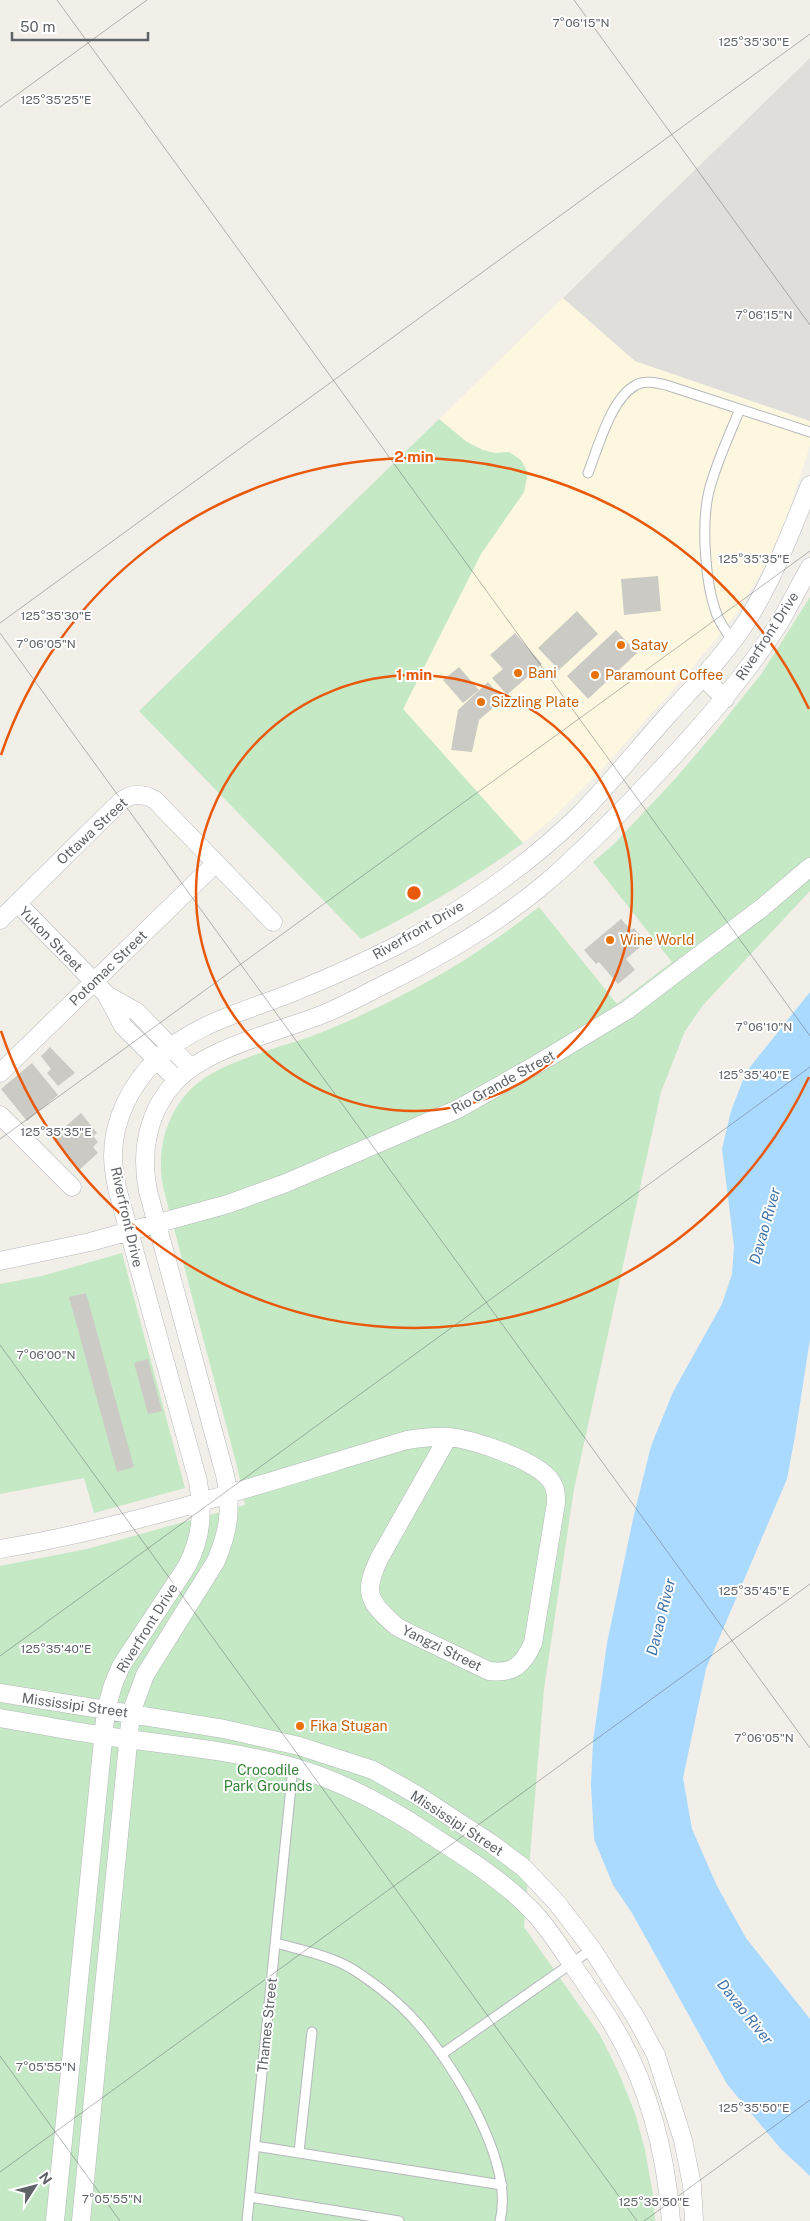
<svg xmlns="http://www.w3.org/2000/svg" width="810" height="2221" font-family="'Public Sans',sans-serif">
  <rect width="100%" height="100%" fill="#f1efe8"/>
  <!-- commercial -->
  <path fill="#fef7e0" d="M563 298 635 361 810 421V446L786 519 767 562 737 613 687 674 601 770 555 816 523 843 403 709 481 554 524 492 509 452 495 453 483 450 467 442 439 419Z"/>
  <!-- industrial -->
  <path fill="#e0deda" d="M810 58V421L635 361 563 298Z"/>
  <!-- green -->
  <path fill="#c5e8c5" d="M439 419 467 442 483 450 495 453 509 452 521 460 528 473 524 492 481 554 403 709 523 843C471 880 418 912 361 939L139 711Z
    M810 597V891L703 1005 685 1031 661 1092 574 1489 544 1689 524 1927 600 2035 618 2071 635 2113 645 2150 653 2195 655 2221H0V1566L87 1549 245 1505 238 1470 163 1187C157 1153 164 1119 188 1092 218 1059 289 1047 330 1029 380 1008 443 976 487 945 505 933 522 920 539 907L617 1004 672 962 593 862 613 845 675 779 715 732 762 673Z
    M122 1253 185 1488 94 1513 84 1478 0 1494V1284L42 1276Z"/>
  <!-- water -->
  <path fill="#aadaff" d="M810 992V1339L795 1436 787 1479 706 1669 683 1778 692 1829 717 1886 746 1938 810 2019V2176L780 2148 727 2084 632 1913 613 1885 594 1839 591 1785 593 1741 607 1643 633 1519 651 1446 673 1392 722 1304 732 1274 734 1246 722 1149 731 1111 746 1072Z"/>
  <!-- building -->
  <path fill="#cccac5" d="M658 576 661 611 624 615 621 579Z
    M577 611 598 634 559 670 538 648Z
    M616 630 637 653 588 699 567 676Z
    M515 633 542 664 507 695 492 678 503 669 490 655Z
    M459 667 479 690 463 703 443 680Z
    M488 682 503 699 479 720 472 752 451 750 458 710Z
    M621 919 631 930 634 928 646 942 626 959 635 970 618 984 599 962 596 964 584 950Z
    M50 1047 75 1073 58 1086 47 1073 51 1069 41 1056Z
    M32 1063 58 1095 27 1121 1 1089Z
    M81 1113 97 1133 93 1136 98 1142 93 1147 98 1153 79 1170 52 1138Z
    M86 1293 134 1467 117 1472 69 1297Z
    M148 1359 162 1411 148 1414 134 1363Z"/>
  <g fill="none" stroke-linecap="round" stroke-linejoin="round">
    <defs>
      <path id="service" d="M588 473C598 448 611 398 636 385 645 380 657 383 666 385L810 432
        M733 641C727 633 721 625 717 615 705 584 701 524 709 491 716 463 729 436 740 409
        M276 1943C301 1950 332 1956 354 1970 377 1985 400 2003 418 2024 455 2067 515 2163 500 2221
        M442 2054 592 1949
        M255 2146 502 2185
        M299 2152 312 2032
        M250 2197 399 2221
        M247 2221 293 1767"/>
      <path id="minor" d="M704 678 725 699
        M17 903 107 995 137 1012 191 1068
        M0 920 120 802C131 793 143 793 155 800L273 922
        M107 996 123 1026 177 1080
        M0 1073 216 863
        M0 1115 72 1187
        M0 1261 90 1242 228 1204 286 1183 458 1109 534 1066 627 1010 763 907 810 867
        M0 1549C138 1526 273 1480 407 1440 421 1438 435 1436 449 1437 475 1440 536 1460 551 1481 556 1488 556 1495 556 1503L533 1643C523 1665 514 1674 489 1671L397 1627C367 1601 363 1592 380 1557L448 1437
        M0 1693 224 1729 299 1746 373 1770 417 1795 492 1844 524 1868 557 1903 592 1949 636 2018 656 2055 683 2140 692 2185 694 2221
        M0 1718C35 1724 70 1731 105 1736 168 1745 232 1750 293 1767 345 1782 390 1807 434 1837 470 1860 508 1884 537 1916 554 1936 568 1959 583 1980 593 1996 605 2011 614 2027 649 2086 666 2153 671 2221
        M55 2221 106 1710 113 1685 121 1666 187 1566C202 1536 203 1514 198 1481L117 1188C115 1177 113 1167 113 1156 113 1120 131 1084 157 1059 196 1021 252 1010 301 989 333 976 366 961 396 946 456 915 531 863 579 815 611 783 639 747 669 714 696 684 724 656 746 622 773 580 791 531 810 485
        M81 2221 131 1713 145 1675 216 1561C229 1530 232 1508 225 1475L148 1191C140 1151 148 1110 177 1080 209 1047 278 1032 321 1015 344 1006 367 993 389 982 445 954 500 922 547 882 584 850 617 816 650 781 697 732 741 682 778 625 789 607 799 586 810 567"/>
    </defs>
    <!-- service casing -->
    <use href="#service" stroke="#b5b8bc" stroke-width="11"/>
    <!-- minor casing -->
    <use href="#minor" stroke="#b5b8bc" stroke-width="19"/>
    <!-- service -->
    <use href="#service" stroke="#fff" stroke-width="9"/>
    <!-- minor -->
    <use href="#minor" stroke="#fff" stroke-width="18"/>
  </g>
  <!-- ticks -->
  <path fill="none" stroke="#5f6368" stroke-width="1" stroke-opacity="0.45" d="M57 0 810 1036M574 0 810 325M0 107 147 0M0 623 810 34M0 633 810 1748M0 1139 810 551M0 1345 637 2221M0 1656 810 1067M0 2056 120 2221M0 2172 810 1584M644 2221 810 2100"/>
  <!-- distance rings -->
  <g fill="none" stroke="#e8590c" stroke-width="2.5">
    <circle cx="414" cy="893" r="218"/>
    <path d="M809 1077A436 436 0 0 1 1 1031M1 755A436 436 0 0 1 809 709"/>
  </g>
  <!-- markers -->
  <g fill="#e8710a" stroke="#fff" stroke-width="2">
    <circle cx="621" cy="645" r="5"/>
    <circle cx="518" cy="673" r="5"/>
    <circle cx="595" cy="675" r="5"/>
    <circle cx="481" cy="702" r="5"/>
    <circle cx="610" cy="940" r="5"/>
    <circle cx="300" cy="1726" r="5"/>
  </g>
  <g text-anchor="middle" stroke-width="4" stroke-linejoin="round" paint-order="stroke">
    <!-- street labels -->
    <g font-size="14" fill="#5f6368" stroke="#fff">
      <text transform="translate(767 636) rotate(-57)" y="5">Riverfront Drive</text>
      <text transform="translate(92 831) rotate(-43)" y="5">Ottawa Street</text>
      <text transform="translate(418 930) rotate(-30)" y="5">Riverfront Drive</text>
      <text transform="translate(51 939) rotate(46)" y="5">Yukon Street</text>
      <text transform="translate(108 968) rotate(-44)" y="5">Potomac Street</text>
      <text transform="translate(503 1082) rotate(-29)" y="5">Rio Grande Street</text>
      <text transform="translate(127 1217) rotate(77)" y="5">Riverfront Drive</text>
      <text transform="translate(147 1628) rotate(-58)" y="5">Riverfront Drive</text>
      <text transform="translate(442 1648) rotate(26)" y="5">Yangzi Street</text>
      <text transform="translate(75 1705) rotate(8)" y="5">Mississipi Street</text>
      <text transform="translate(457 1823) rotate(33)" y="5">Mississipi Street</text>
      <text transform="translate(267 2025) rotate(-84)" y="5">Thames Street</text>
    </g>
    <!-- food labels -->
    <g font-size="14" fill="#c56008" stroke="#fff" text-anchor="start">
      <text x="631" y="650">Satay</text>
      <text x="528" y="678">Bani</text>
      <text x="605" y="680">Paramount Coffee</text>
      <text x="491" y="707">Sizzling Plate</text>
      <text x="620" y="945">Wine World</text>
      <text x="310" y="1731">Fika Stugan</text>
    </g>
    <!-- park labels -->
    <g font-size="14" fill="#348238" stroke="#fff">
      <text x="268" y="1775">Crocodile<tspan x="268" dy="16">Park Grounds</tspan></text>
    </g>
    <!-- water labels -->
    <g font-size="15" font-style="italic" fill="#4174aa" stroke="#fff">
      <text transform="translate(765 1226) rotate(-74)" y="5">Davao River</text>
      <text transform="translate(661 1617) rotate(-76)" y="5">Davao River</text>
      <text transform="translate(745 2012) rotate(51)" y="5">Davao River</text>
    </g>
  </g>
  <g font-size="12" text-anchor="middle" fill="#5f6368" stroke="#fff" stroke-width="4" stroke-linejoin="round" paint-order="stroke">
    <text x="581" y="27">7°06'15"N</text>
    <text x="754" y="46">125°35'30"E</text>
    <text x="56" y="104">125°35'25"E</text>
    <text x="764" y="319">7°06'15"N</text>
    <text x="754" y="563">125°35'35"E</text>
    <text x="56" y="620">125°35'30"E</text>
    <text x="46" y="648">7°06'05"N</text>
    <text x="764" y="1031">7°06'10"N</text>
    <text x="754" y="1079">125°35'40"E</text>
    <text x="56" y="1136">125°35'35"E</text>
    <text x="46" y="1359">7°06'00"N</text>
    <text x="754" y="1595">125°35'45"E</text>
    <text x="56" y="1653">125°35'40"E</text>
    <text x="764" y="1742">7°06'05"N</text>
    <text x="46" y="2071">7°05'55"N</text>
    <text x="754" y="2112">125°35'50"E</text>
    <text x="112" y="2203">7°05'55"N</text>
    <text x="654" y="2206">125°35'50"E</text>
  </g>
  <circle cx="414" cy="893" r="8" fill="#e8590c" stroke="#fff" stroke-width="2.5"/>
  <g font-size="15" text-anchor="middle" font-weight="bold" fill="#e8590c" stroke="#fff" stroke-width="4" stroke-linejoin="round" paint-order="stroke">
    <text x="414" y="462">2 min</text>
    <text x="414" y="680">1 min</text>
  </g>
  <!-- north arrow -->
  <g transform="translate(35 2186) rotate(54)" stroke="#ffffff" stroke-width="4" paint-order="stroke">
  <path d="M0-4L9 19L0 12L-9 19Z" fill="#5f6368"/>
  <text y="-8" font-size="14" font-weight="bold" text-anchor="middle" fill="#5f6368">N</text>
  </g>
  <!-- scale -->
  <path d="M12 32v8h136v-8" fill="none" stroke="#5f6368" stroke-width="2.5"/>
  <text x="20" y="32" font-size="15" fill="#5f6368" stroke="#ffffff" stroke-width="4" paint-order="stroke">50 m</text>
</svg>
